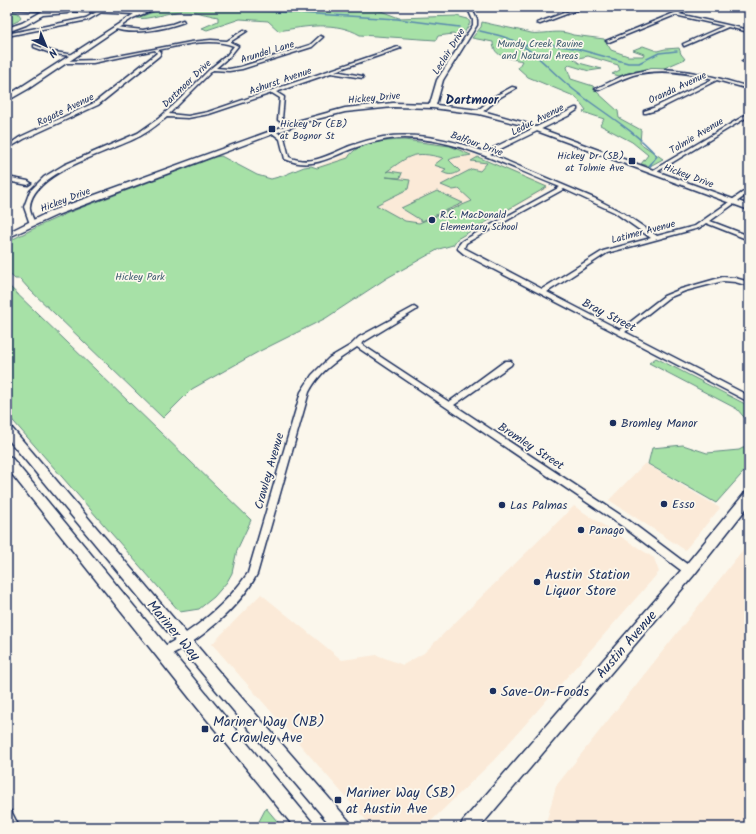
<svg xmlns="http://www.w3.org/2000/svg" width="756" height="834" font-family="Kalam,sans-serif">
  <rect width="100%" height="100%" fill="#fbf7ec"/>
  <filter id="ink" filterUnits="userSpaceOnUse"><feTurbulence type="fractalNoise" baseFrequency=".025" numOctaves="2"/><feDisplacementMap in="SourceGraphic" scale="8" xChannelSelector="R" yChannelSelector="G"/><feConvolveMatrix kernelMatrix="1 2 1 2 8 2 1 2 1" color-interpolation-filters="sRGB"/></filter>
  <g filter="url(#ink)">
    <!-- built -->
    <path fill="#fbead8" d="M403 141 436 143 456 147 551 187 433 252 292 177 358 150Z
      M645 463 720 508 685 550 609 500Z
      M574 506 654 558 659 572 494 760 425 827H372L212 644 261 594 342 660 377 655 403 665 424 653Z
      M749 542V827H545L556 786Z"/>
    <!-- green -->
    <path fill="#a7e1a7" stroke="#618882" d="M167 7H363L381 11 399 18 456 16 468 19 470 23 463 35 453 34 438 36 436 40 360 35C336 21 306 26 279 31L268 21 240 19 207 30 202 28 218 21V17C207 15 195 11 184 11 171 11 146 21 137 18Z
      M7 10 18 13 21 17 18 21 7 26Z
      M482 22C498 26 516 29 531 33 535 34 540 33 544 33 556 32 564 31 573 35L604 39 611 50 628 56H643L644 54 633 50 643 46 657 51 665 49 679 48 681 54 685 59 662 69 634 71 619 76 612 74 620 70 618 65 588 56 574 59 579 63 602 69 589 71 569 65 567 67 571 79 593 86 597 92 618 111 619 118 641 130 640 143 663 159 650 166 641 164 648 155 632 142 600 125 604 119 583 112 586 110 576 97 528 77 518 68 522 61C510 58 493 58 493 42L472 38 481 27Z
      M404 140 450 146 471 155C464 157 455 156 449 160L460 171C454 175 449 176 442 172L446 169 434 165 443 158C413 150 409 156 386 172L389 171 402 173 400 178 386 177 410 180 408 189 376 205 405 221 419 223 472 201 459 189 453 190 441 185 472 169 480 171 487 163 471 161 478 157 547 187 457 239 453 245 439 249 387 278 326 318 258 352 192 389 163 418 29 289 20 279H15L7 272V242L41 225 70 212 215 157 221 156 257 175 271 179 282 176 304 167 311 166 317 168 348 158C357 141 386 141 404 140Z
      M437 191 463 203 422 221 401 208Z
      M7 284 251 520 237 550 232 573 227 582 214 597 199 609 180 612 7 414Z
      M656 358 749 406V423L737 409 649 363Z
      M683 445 707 453 739 450 749 445V466L716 503 648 464 652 448Z
      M266 808 282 827H256Z"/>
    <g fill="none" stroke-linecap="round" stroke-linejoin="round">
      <!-- stream-far1 -->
      <path stroke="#5989ae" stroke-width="1.5" d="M166 7H199L397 19 459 27
        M480 31C491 34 502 35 512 40 536 51 553 74 574 90 602 112 633 129 657 156L650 165
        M521 45H553L574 48 628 63H639L659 53 677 51"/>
      <!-- stream -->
      <path stroke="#5989ae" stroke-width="2" d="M650 166 651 164"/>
      <defs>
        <path id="street" d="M409 7H470L472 8 470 9Z
          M580 7H585L540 24 537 23Z
          M689 7H694L679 14 749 30V32L728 27 684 46 683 44 724 26 675 15 609 42 606 41Z
          M732 7 749 9V11L734 8Z
          M102 9 105 10 88 20 7 36V34L86 18Z
          M183 20 184 22C165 29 132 36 113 28L115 27 143 30 172 24Z
          M244 30 247 31 230 42 238 46 230 56 216 68 229 69 240 67 310 45 320 36 323 37 312 47 242 69 229 71 213 70 169 114 188 116 208 112 398 47 401 48 335 71 362 76 363 78 331 73 276 92 284 97 282 119 292 124V126H288L278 120 280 98 272 93 209 114 188 118 167 117C159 123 151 130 142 135 115 151 34 170 30 206 29 211 33 218 35 223L30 224 24 207 30 191 44 177 64 165 138 133 158 119 176 103 211 68 227 55 234 46C212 37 181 45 158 50L161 53 159 56 98 105 24 139 7 149V146L20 137 94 103 157 53 155 50 93 63H63L62 61 97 60 191 42 211 40 227 41Z
          M34 45 54 52 75 55 73 56 53 54 34 47Z
          M749 57V60L745 62 742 61Z
          M651 69C685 68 716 77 749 87V89L717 80 657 110 646 113H644V111L653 108 713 79C687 72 659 68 633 75 621 79 610 85 599 90L595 89 625 75Z
          M512 87 516 88 499 98 481 113H477V111L495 96Z
          M575 108H577V110L568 116 490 154 596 199 623 213 657 236 695 226 749 188V193L710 221 749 236V240L706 223 699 228 607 253 547 292 620 330 664 296 681 289 723 277 735 278 749 282V286L735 282 723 281 685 291 668 298 625 332 749 396V402L464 254 458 249V246L462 241 560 187C509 167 460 139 404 138 388 138 372 142 357 147 331 156 313 171 285 159L280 139 271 132 275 131 284 137 289 157C311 167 330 154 350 146 361 142 372 139 383 137 418 132 453 140 485 152ZM564 189 614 212 651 238 603 251 542 289 464 248 466 243Z
          M749 113V116L655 173 650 172Z
          M7 177 28 181 31 183 28 185 7 181Z
          M414 307 417 309 416 310 365 341 361 344 449 402 505 361H511L512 363 511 365 454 405 628 520 692 568 694 571 692 574 689 575 686 574 622 526 357 347C337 361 321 369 309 392L257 574C241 606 196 645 163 658L159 657 158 653 159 649C195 630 225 606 248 573L301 392 312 375 329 358 351 345 359 337Z
          M7 809 11 811 19 827H7Z"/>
        <path id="secondary" d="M154 7H160L133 18 28 89 7 101V96L134 14 45 10 43 8 140 12Z
          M467 7H471L477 20V25L443 80 436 105 479 110 522 122 749 205V210L518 124 479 114 433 108 393 107 345 112 305 122 57 215 7 238V233L51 211 301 120 345 108 393 103 430 104 437 80 473 25V20Z
          M7 426 11 427 226 680 349 821 352 827H332L216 690 7 438Z
          M7 456 11 457 311 821 314 827H294L196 706 7 468Z
          M749 491V505L694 575 480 827H460L463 821 684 567 745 493Z"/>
        <path id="primary" d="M8 7H56L49 12 68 9 71 11 68 13 43 15 26 25 7 32V28L22 23 43 11 11 9Z"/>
      </defs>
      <!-- street casing -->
      <use href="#street" stroke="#1b2f5e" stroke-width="3"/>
      <!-- secondary casing -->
      <use href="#secondary" stroke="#1b2f5e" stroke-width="3"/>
      <!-- primary casing -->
      <use href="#primary" stroke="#1b2f5e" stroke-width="3"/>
      <!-- street -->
      <use href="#street" fill="#fbf7ec" fill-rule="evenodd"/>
      <!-- secondary -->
      <use href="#secondary" fill="#fbf7ec" fill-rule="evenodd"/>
      <!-- primary -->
      <use href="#primary" fill="#fbf7ec" fill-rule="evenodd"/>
    </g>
  </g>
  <!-- markers -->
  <g fill="#1b2f5e" stroke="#fbf7ec" stroke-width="1.5">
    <rect x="268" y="125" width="8" height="8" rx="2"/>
    <rect x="628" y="157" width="8" height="8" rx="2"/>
    <circle cx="432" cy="220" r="4"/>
    <circle cx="613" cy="423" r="4"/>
    <circle cx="664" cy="504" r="4"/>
    <circle cx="502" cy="505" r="4"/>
    <circle cx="581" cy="530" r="4"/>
    <circle cx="537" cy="582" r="4"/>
    <circle cx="493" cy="691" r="4"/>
    <rect x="201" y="725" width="8" height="8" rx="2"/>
    <rect x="334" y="796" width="8" height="8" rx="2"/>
  </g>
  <g text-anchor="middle" stroke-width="3.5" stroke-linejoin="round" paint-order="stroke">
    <!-- far-park labels -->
    <g font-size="10" fill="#3e5c70" stroke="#fbf7ec">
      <text x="540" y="47">Mundy Creek Ravine<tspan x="540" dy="12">and Natural Areas</tspan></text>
      <text x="140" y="280">Hickey Park</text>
    </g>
    <!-- far-street labels -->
    <g font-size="10" fill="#1b2f5e" stroke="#fbf7ec">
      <text transform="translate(267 51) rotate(-17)" y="4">Arundel Lane</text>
      <text transform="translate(448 51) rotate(-58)" y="4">Leclair Drive</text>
      <text transform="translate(280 80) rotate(-19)" y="4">Ashurst Avenue</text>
      <text transform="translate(186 83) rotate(-44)" y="4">Dartmoor Drive</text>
      <text transform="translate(677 87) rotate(-25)" y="4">Oranda Avenue</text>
      <text transform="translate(374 97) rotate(-5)" y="4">Hickey Drive</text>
      <text transform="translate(65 109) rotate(-26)" y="4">Rogate Avenue</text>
      <text transform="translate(537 119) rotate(-27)" y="4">Leduc Avenue</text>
      <text transform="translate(696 135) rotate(-31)" y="4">Tolmie Avenue</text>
      <text transform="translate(477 143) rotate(20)" y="4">Balfour Drive</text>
      <text transform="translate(689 175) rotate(20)" y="4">Hickey Drive</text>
      <text transform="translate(65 199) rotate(-21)" y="4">Hickey Drive</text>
      <text transform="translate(643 231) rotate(-15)" y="4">Latimer Avenue</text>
    </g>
    <!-- far-poi labels -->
    <g font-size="10" fill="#1b2f5e" stroke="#fbf7ec" text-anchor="start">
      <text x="280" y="127">Hickey Dr (EB)<tspan x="280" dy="12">at Bognor St</tspan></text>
      <text x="624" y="159" text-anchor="end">Hickey Dr (SB)<tspan x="624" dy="12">at Tolmie Ave</tspan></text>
      <text x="440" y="218">R.C. MacDonald<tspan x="440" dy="12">Elementary School</tspan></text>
    </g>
    <!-- street labels -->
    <g font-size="12" fill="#1b2f5e" stroke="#fbf7ec">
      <text transform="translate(609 315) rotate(27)" y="4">Bray Street</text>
      <text transform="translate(531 446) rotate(33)" y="4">Bromley Street</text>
      <text transform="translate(269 471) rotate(-74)" y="4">Crawley Avenue</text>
    </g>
    <!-- poi labels -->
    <g font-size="12" fill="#1b2f5e" stroke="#fbf7ec" text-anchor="start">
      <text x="621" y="427">Bromley Manor</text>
      <text x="672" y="508">Esso</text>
      <text x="510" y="509">Las Palmas</text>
      <text x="589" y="534">Panago</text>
    </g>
    <!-- far-district labels -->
    <g font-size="13" font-weight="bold" fill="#1b2f5e" stroke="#fbf7ec">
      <text x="472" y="104">Dartmoor</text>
    </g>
    <!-- near-poi labels -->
    <g font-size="14" fill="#1b2f5e" stroke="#fbf7ec" text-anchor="start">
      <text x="545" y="579">Austin Station<tspan x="545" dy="16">Liquor Store</tspan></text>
      <text x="501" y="696">Save-On-Foods</text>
      <text x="213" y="726">Mariner Way (NB)<tspan x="213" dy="16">at Crawley Ave</tspan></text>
      <text x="346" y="797">Mariner Way (SB)<tspan x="346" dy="16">at Austin Ave</tspan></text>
    </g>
    <!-- near-street labels -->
    <g font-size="14" fill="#1b2f5e" stroke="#fbf7ec">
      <text transform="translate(174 630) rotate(50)" y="5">Mariner Way</text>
      <text transform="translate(626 644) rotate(-49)" y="5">Austin Avenue</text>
    </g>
  </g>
  <!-- margin -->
  <rect width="756" height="834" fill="none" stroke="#fbf7ec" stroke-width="24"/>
  <rect x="12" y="12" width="732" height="810" fill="none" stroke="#1b2f5e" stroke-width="1.5" filter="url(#ink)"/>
  <!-- north arrow -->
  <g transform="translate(46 46) rotate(136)" stroke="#fbf7ec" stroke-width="3" paint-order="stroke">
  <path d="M0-3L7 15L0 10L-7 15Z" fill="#1b2f5e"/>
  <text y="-6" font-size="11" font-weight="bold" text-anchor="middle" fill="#1b2f5e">N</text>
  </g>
</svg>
